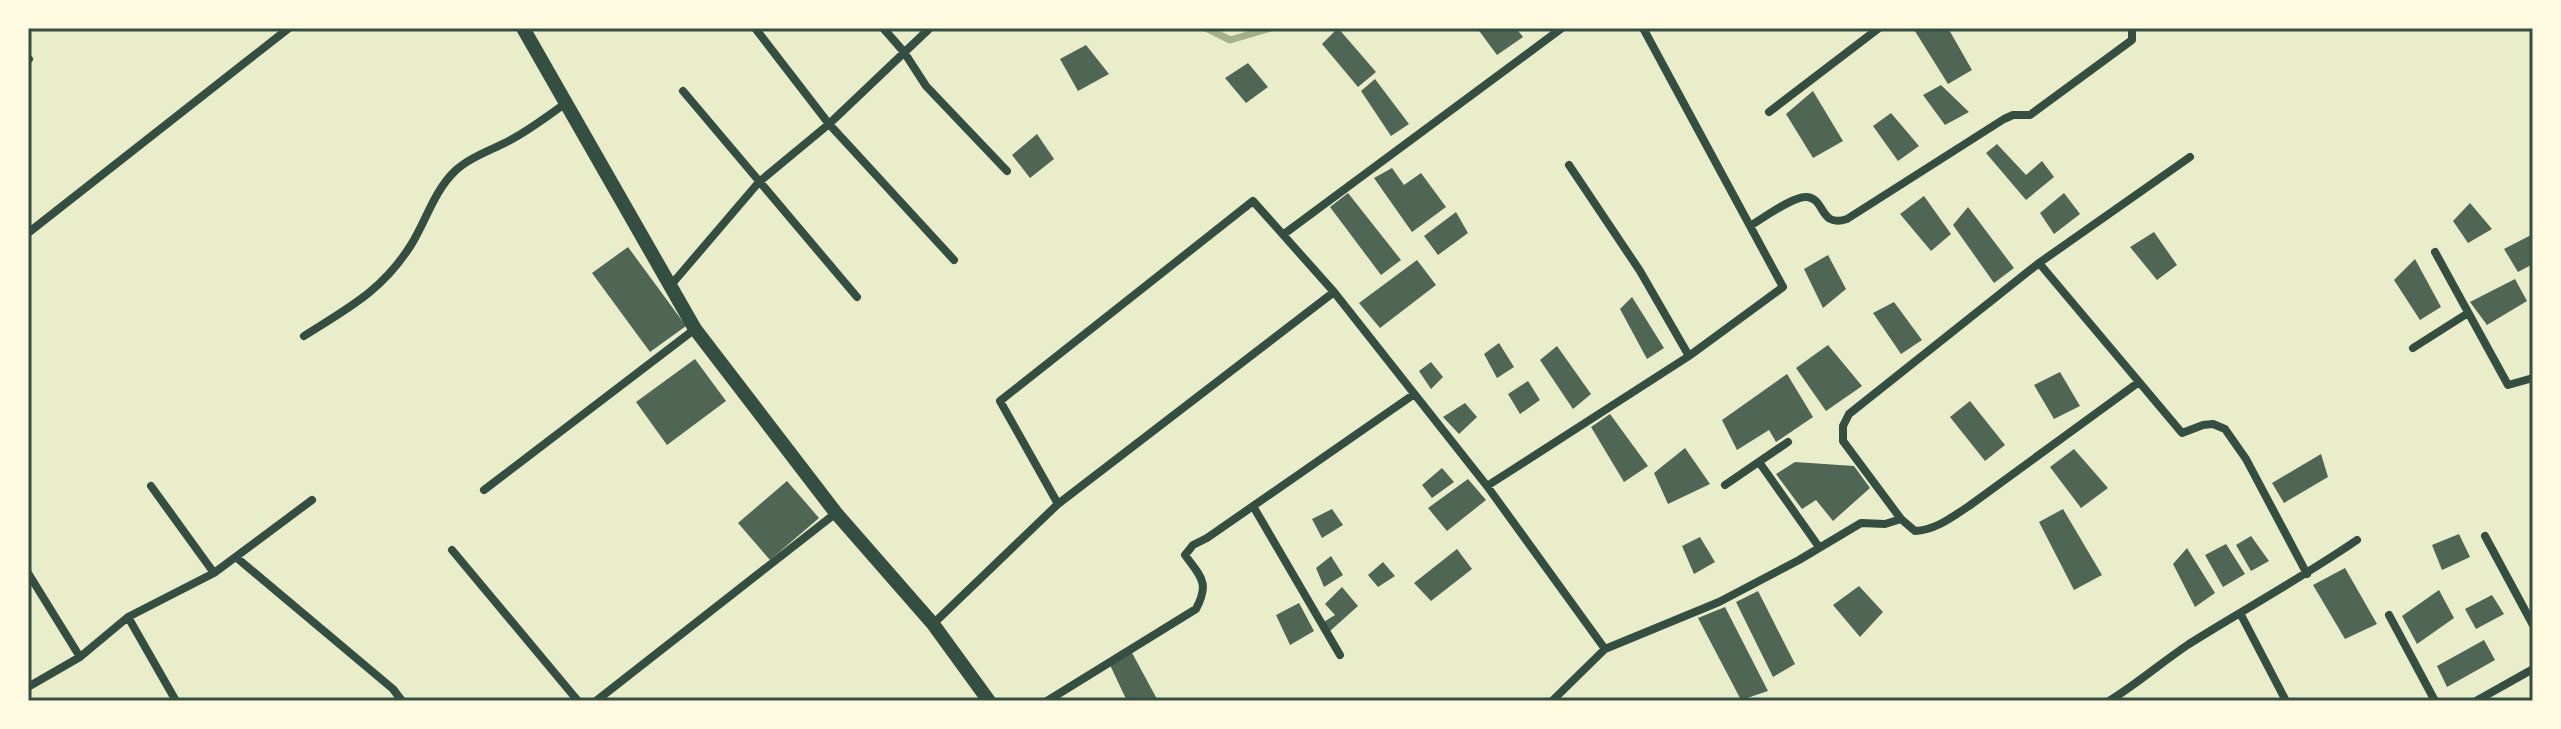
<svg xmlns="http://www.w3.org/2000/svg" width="2561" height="729" font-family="'DM Sans',sans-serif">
  <rect width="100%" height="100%" fill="#e9edc9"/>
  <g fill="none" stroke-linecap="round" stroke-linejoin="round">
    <!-- stream -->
    <path stroke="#a3b18a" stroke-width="7" d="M1206 28 1230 40 1271 28"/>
  </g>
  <!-- building -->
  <path fill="#4f6655" d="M1338 28 1376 72 1358 87 1322 44Z
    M1477 28H1516L1523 37 1497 55Z
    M1913 28H1948L1972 70 1948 84Z
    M1086 45 1109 74 1078 91 1060 59Z
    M1248 63 1268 87 1246 103 1225 78Z
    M1375 79 1409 124 1391 136 1361 91Z
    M1941 85 1969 112 1945 125 1923 95Z
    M1813 91 1843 141 1813 158 1786 114Z
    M1891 113 1919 146 1898 161 1873 126Z
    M1037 134 1054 159 1030 178 1012 155Z
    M1997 144 2026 175 2042 161 2054 177 2026 200 1986 153Z
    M1392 168 1404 185 1421 173 1446 207 1412 232 1374 178Z
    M1348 193 1401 260 1381 275 1330 207Z
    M2064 193 2080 214 2054 234 2040 213Z
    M1924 196 1951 234 1931 251 1900 214Z
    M2470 203 2492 229 2468 243 2453 221Z
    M1968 207 2014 268 1994 283 1953 225Z
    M1456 212 1468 233 1438 255 1424 236Z
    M2154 232 2177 265 2157 280 2130 247Z
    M2533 234V264L2518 272 2504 249Z
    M628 247 686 326 650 352 592 273Z
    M1828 255 1846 289 1823 308 1804 269Z
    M2415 259 2441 307 2420 320 2394 280Z
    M1417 260 1436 285 1380 328 1359 303Z
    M2515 279 2527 301 2487 325 2470 302Z
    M1632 297 1664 348 1647 359 1620 309Z
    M1894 302 1922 340 1901 354 1873 313Z
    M1499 343 1514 367 1497 378 1484 354Z
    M1828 345 1862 386 1826 411 1796 368Z
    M1557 346 1591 394 1573 409 1540 360Z
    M695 359 726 401 667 445 636 402Z
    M1431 362 1443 377 1431 389 1419 371Z
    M2060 372 2080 406 2054 419 2034 385Z
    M1787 374 1813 417 1776 442 1769 430 1737 450 1722 420Z
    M1528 381 1540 400 1520 414 1508 394Z
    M1970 401 2005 445 1985 461 1950 417Z
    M1465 403 1477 417 1459 434 1443 417Z
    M1610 414 1648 466 1624 482 1591 427Z
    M1685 448 1710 484 1668 504 1654 473Z
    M2074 449 2108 488 2081 508 2050 467Z
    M2321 454 2328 477 2284 503 2272 483Z
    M1795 462 1854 466 1870 488 1833 521 1816 500 1802 509 1776 474Z
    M1442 468 1454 482 1432 498 1422 485Z
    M1468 479 1486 500 1447 531 1428 508Z
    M787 481 819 518 770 560 738 523Z
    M1332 509 1343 525 1322 538 1312 519Z
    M2063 509 2102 575 2074 590 2039 522Z
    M2459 534 2470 557 2442 570 2432 545Z
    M2251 536 2269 561 2251 571 2236 545Z
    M1700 537 1715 562 1694 574 1682 546Z
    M2226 544 2245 574 2223 587 2205 555Z
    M2187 548 2215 593 2195 607 2173 564Z
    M1457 549 1472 569 1431 601 1414 583Z
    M1331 556 1343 575 1324 587 1316 568Z
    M1383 562 1395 576 1378 587 1368 575Z
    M2345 568 2377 624 2345 639 2313 585Z
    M1859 586 1883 612 1860 637 1833 605Z
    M1342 587 1358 606 1330 631 1322 623 1335 615 1325 604Z
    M2439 590 2454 618 2417 644 2402 616Z
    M1758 591 1795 664 1773 677 1736 602Z
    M2492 595 2504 614 2476 629 2465 609Z
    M1299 603 1314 631 1290 645 1276 615Z
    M1725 607 1768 691 1741 700 1698 618Z
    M2484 640 2495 660 2447 687 2437 666Z
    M1131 651 1157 699 1154 701H1127L1110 665Z"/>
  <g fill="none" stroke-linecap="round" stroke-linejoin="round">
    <!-- minor -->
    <path stroke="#344e41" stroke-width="8" d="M755 28 829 124 954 260
      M883 28 904 52 926 86 1007 171
      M28 60 29 59
      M683 91 857 297
      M1769 112 1879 28
      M1569 165 1640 271 1689 356
      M1750 226C1762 219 1794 195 1807 197 1826 199 1819 228 1847 219L2004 119 2013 115H2030L2132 40V28
      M28 233 289 28
      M1284 234 1562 28
      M2435 252 2508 385 2533 378
      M2039 263 2182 433 2203 425 2213 424 2225 429 2246 459 2307 574
      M671 285 759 182 829 124 930 28
      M304 336C348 308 382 291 411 245 426 221 434 191 455 171 471 156 495 149 514 138 532 128 549 115 566 103
      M2413 348 2468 313
      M1759 462 1819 547
      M1725 485 1788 442
      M151 486 214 573
      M1487 486 1689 356 1783 287 1643 28
      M484 490 695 329
      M1058 504 1000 401 1253 201 1334 292 1487 486 1605 649
      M1253 506 1340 655
      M1901 519 1843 441V426L1849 414 2039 263 2190 157
      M2485 536 2533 625
      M452 550 578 701
      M237 558 393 689 402 701
      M28 573 80 657
      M2240 613 2286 701
      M2389 615 2435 701
      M128 617 176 701
      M933 624 1058 504 1334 292
      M28 687 80 657 128 617 214 573 312 500
      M596 701 836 513
      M1047 701 1196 609C1210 583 1201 577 1185 555L1193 545 1207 538 1413 395
      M1552 701 1605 649 1719 602 1799 560 1861 523 1885 524 1901 519 1915 531C1936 530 1952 517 1969 506L2139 382
      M2109 701C2137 684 2162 662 2189 644 2245 609 2303 577 2357 540
      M2476 701 2533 669"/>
    <!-- tertiary -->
    <path stroke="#344e41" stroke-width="14" d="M523 28 695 329 836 513 933 624 989 701"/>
  </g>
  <!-- border -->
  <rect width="2561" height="729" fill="none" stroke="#fefae0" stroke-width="60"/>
  <rect x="30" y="30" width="2501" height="669" fill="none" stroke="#344e41" stroke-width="3"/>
</svg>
